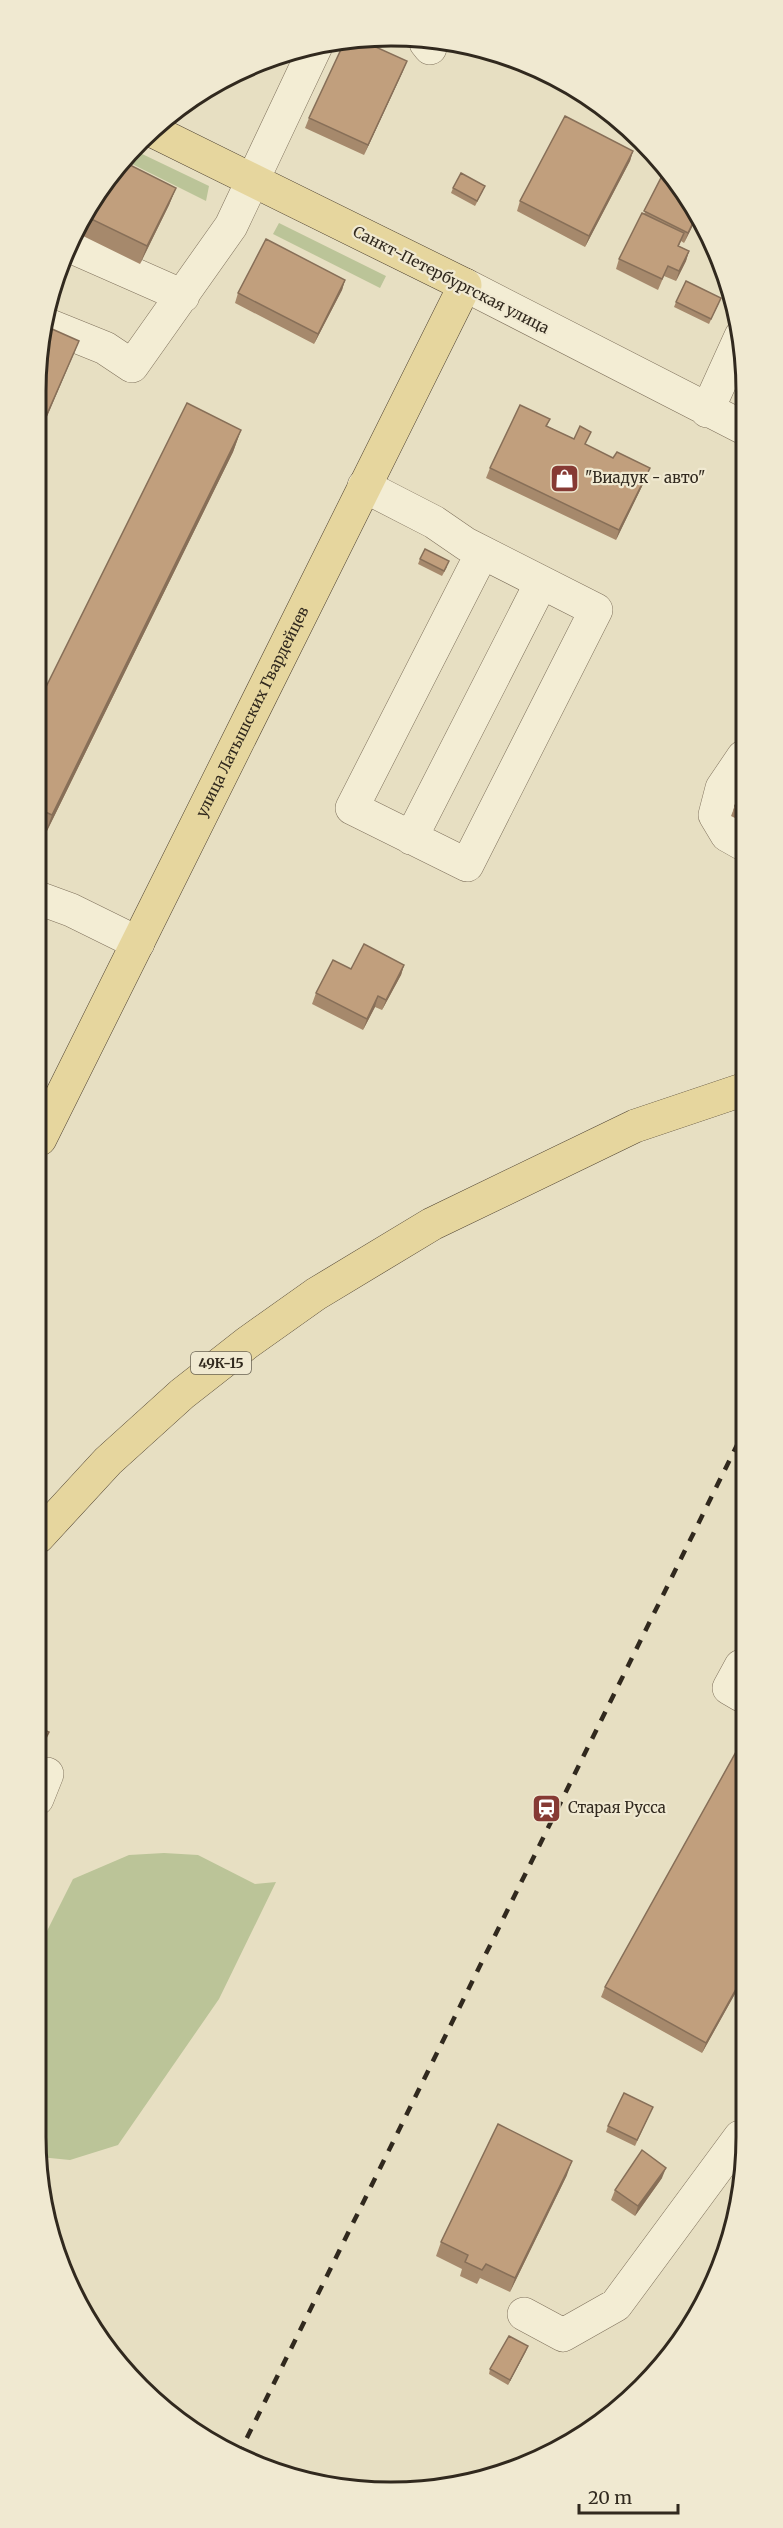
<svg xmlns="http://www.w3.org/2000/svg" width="783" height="2528" font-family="Merriweather,serif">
  <rect width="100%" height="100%" fill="#e7dfc2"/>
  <!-- green -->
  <path fill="#bbc498" d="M138 152 209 186 206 201 128 162Z
    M279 223 386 276 380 288 273 234Z
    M164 1853 198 1855 255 1884 276 1882 219 1999 118 2145 70 2160 40 2157 36 2136 37 1951 73 1879 129 1855Z"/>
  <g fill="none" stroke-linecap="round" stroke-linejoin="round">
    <defs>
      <path id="minor" d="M426 43 430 48
        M74 248 183 296
        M465 285 744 428
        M43 323 105 348 132 366 231 226 316 46
        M707 411 741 336
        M364 486 434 522 466 544 596 610 467 865 352 808 482 553
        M411 838 541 583
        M743 844 727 835 715 815 722 788 743 757
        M41 899 71 910 138 943
        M741 1695 729 1688 741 1666
        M37 1799 47 1774
        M524 2314 563 2335 616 2305 740 2137"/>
      <g id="major">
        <path id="s1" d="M40 1139 465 285 157 133"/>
        <path d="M38 1537 108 1461 182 1394 247 1343 316 1294 432 1224 635 1126 742 1090"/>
      </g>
    </defs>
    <!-- minor casing -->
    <use href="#minor" stroke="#7f715c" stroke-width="34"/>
    <!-- major casing -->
    <use href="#major" stroke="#4d4030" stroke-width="34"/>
    <!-- minor -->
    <use href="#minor" stroke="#f3edd4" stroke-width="33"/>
    <!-- major -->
    <use href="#major" stroke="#e6d69e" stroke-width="33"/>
    <!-- rail -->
    <path stroke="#31291e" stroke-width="4.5" stroke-dasharray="10 10" stroke-linecap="butt" d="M238 2456 742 1435"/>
  </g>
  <!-- wall -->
  <path fill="#a6896c" d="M403 71 364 155 305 128 309 118Z
    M633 151 630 161 585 247 517 211 520 201Z
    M666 168 698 215 684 243 681 241 679 246 689 251 686 261 676 281 664 276 658 290 616 269 619 259 644 214Z
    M176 188 169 205 140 264 79 234 96 194Z
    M453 188 483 191 475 206 451 193Z
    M345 280 342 290 314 344 235 303 238 293Z
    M676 302 719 303 709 324 674 307Z
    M550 419 547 426 613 458 646 478 616 540 486 478 490 468Z
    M241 430 233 452 44 837 41 836V697Z
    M420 559 447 567 442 576 418 564Z
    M743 790V822L731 816 735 806Z
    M404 965 401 975 382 1010 375 1007 363 1030 312 1004 316 993 351 969Z
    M38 1727 47 1737 37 1757Z
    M741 1743V1983L702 2053 601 1997 605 1987Z
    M653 2107 635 2146 606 2132 608 2126Z
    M567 2175 510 2292 480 2278 477 2284 460 2276 462 2269 436 2256 441 2242Z
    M662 2178 635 2216 611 2200 615 2190Z
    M526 2351 508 2385 489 2374 490 2369Z"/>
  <!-- shaded-wall -->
  <path fill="#876f58" d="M407 61 403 71 364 155 368 145Z
    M633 151 630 161 585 247 589 236Z
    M176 188 169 205 140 264 147 246Z
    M697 214 698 215 684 243 688 233Z
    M689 251 686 261 676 281 679 271Z
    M345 280 342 290 314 344 318 334Z
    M79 341 75 351 43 426 44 421Z
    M241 430 233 452 44 837 52 815Z
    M650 468 646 478 616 540 619 530Z
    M404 965 401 975 382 1010 386 1000Z
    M378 996 375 1007 363 1030 367 1019Z
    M741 1980V1983L702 2053 706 2043Z
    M572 2161 567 2175 510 2292 515 2278Z
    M666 2168 662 2178 635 2216 638 2206Z
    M528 2346 526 2351 508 2385 510 2380Z"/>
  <!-- building -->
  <path fill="#c19f7d" stroke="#876f58" stroke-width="1.5" d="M344 43H367L407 61 368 145 309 118Z
    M565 116 633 151 589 236 520 201Z
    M126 163 176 188 147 246 87 217 96 194Z
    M666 168 697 214 688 233 644 211Z
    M461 173 485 186 477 201 453 188Z
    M642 213 684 233 678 246 689 251 679 271 668 266 662 279 619 259Z
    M266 239 345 280 318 334 238 293Z
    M686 281 721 298 711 319 676 302Z
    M43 325 79 341 44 421 43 420Z
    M187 403 241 430 52 815 41 810V697Z
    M520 405 550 419 546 426 574 439 580 426 591 432 585 444 613 458 617 452 650 468 619 530 490 468Z
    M425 549 449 561 444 571 420 559Z
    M743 790V810L735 806Z
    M364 944 404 965 386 1000 378 996 367 1019 316 993 333 960 351 969Z
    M38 1727 49 1732 43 1744 38 1741Z
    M741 1743V1980L706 2043 605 1987Z
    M37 1745 42 1747 37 1756Z
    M624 2093 653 2107 637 2140 608 2126Z
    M498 2124 572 2161 515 2278 486 2264 482 2270 465 2262 468 2255 441 2242Z
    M642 2150 666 2168 638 2206 615 2190Z
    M509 2336 528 2346 510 2380 490 2369Z"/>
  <!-- icons -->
  <defs>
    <symbol id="shop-square" viewBox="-11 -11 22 22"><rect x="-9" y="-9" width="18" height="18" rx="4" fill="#863a34" stroke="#f0e9d1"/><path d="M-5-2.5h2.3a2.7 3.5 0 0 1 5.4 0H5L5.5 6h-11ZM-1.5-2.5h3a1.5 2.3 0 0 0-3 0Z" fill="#fff"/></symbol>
    <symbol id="station-square" viewBox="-11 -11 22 22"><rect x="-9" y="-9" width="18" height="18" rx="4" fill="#863a34" stroke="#f0e9d1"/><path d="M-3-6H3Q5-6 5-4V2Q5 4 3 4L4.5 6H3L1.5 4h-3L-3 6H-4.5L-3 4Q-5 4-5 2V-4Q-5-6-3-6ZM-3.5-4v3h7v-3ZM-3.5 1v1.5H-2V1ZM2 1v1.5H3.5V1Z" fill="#fff"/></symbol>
  </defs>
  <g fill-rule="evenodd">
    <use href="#shop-square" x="548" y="462" width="33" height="33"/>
    <use href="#station-square" x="530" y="1792" width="33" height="33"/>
  </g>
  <g text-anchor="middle" stroke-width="4.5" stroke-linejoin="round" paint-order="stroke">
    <!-- shield labels -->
    <rect fill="#f0e9d1" stroke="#6a6354" stroke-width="1.5" x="191" y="1352" width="60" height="22" rx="4.5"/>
    <g font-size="14" font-weight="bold" fill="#31291e">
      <text x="221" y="1368">49К-15</text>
    </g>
    <!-- street labels -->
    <g font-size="15" fill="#31291e" stroke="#f0e9d1">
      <text transform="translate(451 280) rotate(27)" y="5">Санкт-Петербургская улица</text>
      <text dy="5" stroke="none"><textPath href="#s1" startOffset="477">улица Латышских Гвардейцев</textPath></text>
    </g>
    <!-- poi labels -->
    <g font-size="15" fill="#31291e" stroke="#f0e9d1" text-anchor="start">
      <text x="585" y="483">"Виадук - авто"</text>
      <text x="568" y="1813">Старая Русса</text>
    </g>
  </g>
  <!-- crop -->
  <path d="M0 0H783V2528H0ZM391 46H391A345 345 0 0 1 736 391V2137A345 345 0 0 1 391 2482H391A345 345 0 0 1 46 2137V391A345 345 0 0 1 391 46Z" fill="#f0e9d1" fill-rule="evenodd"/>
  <path fill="none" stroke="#31291e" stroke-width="3" d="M391 46H391A345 345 0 0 1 736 391V2137A345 345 0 0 1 391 2482H391A345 345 0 0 1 46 2137V391A345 345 0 0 1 391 46Z"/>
  <!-- scale -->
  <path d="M579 2504v9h99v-9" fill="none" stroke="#31291e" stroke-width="3"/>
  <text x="588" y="2504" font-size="18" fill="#31291e" stroke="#f0e9d1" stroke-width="4.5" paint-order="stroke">20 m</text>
</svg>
